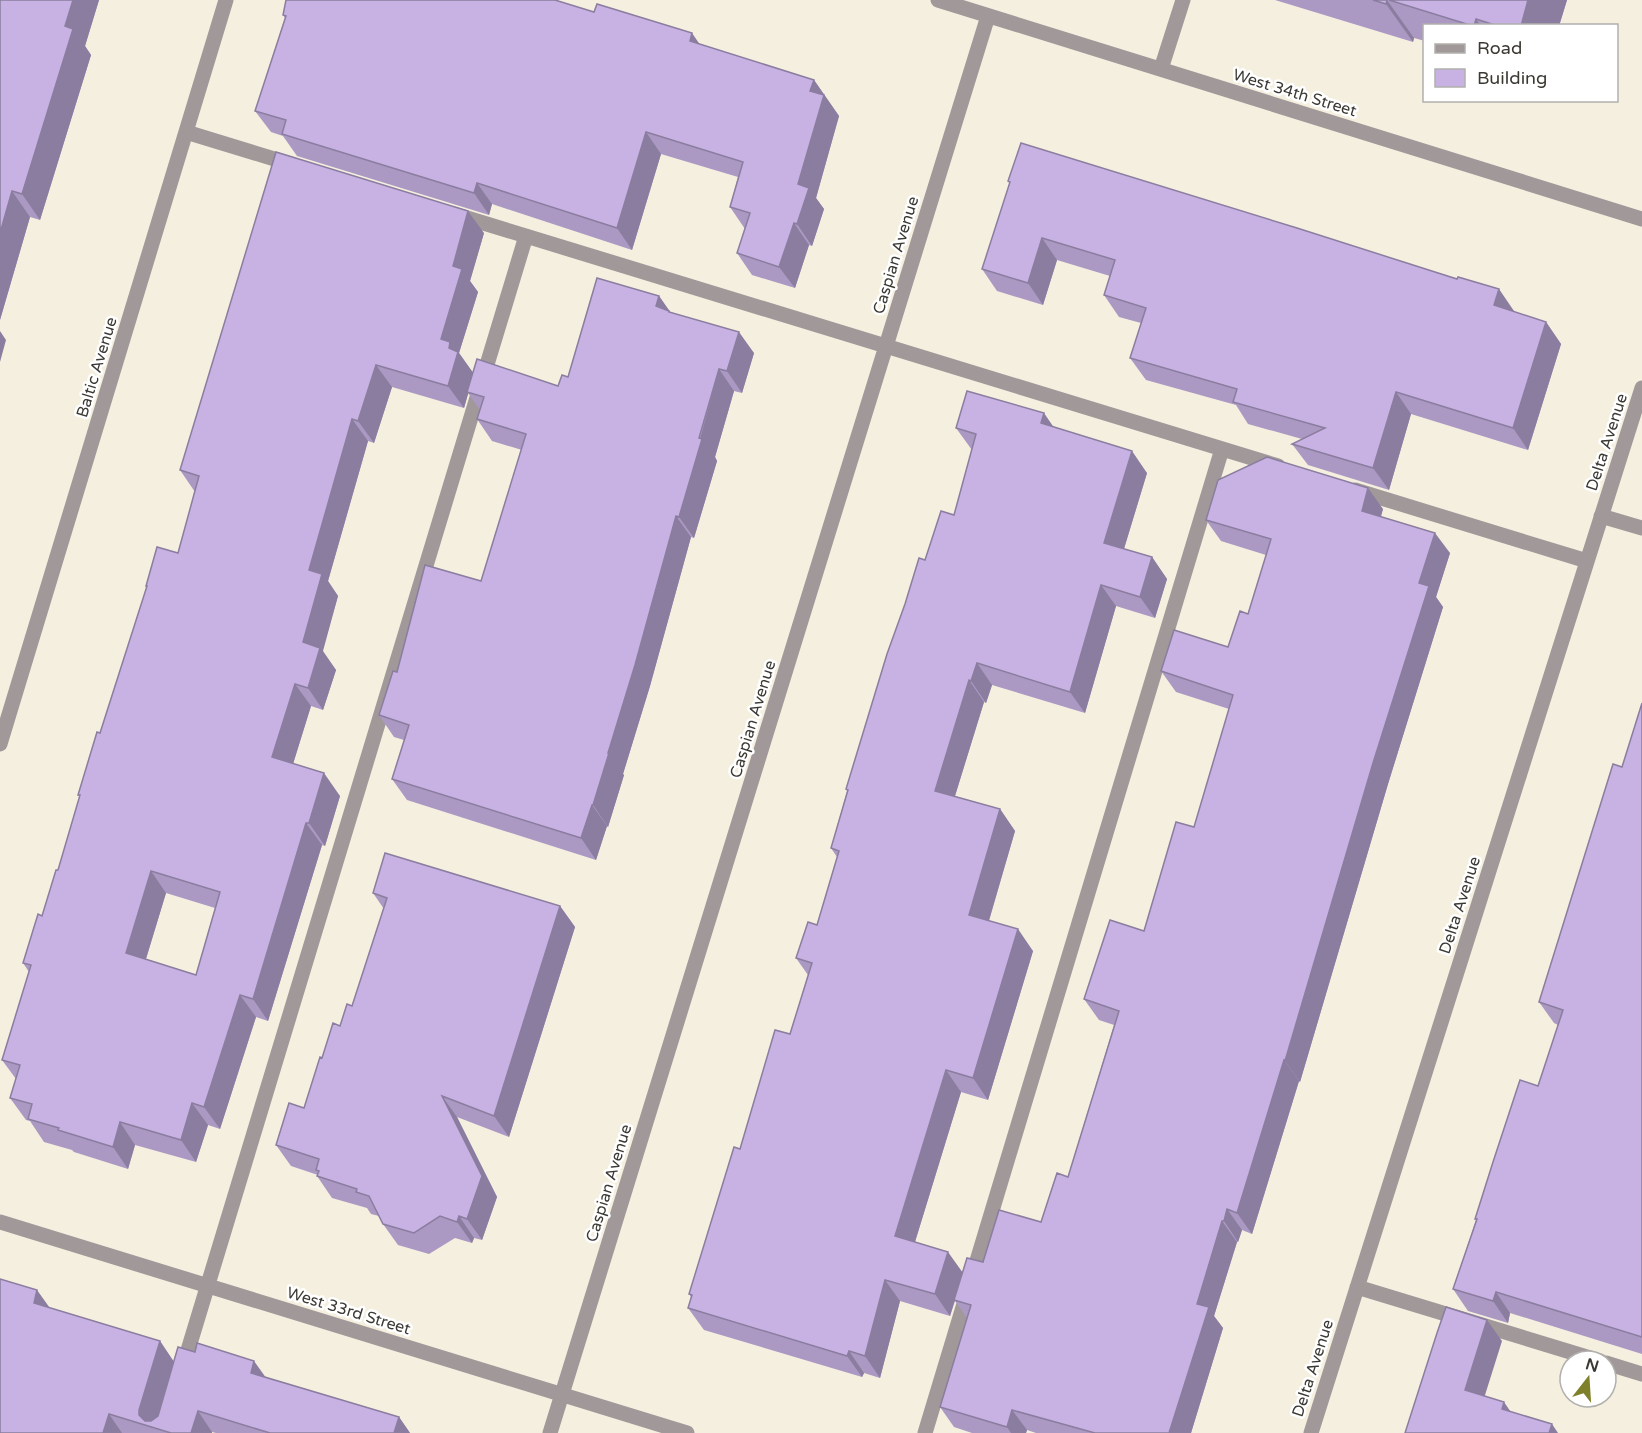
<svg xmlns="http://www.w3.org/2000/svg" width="1642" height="1433" font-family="'Varela Round',sans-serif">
  <rect width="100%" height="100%" fill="#f5efe0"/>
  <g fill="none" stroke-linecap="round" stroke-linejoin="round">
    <!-- minor -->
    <path stroke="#a19999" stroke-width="15" d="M938 0 1642 219
      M1161 69 1183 0
      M186 132 294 165
      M454 214 1278 466
      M1355 490 1587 561
      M1601 516 1642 528
      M0 744 226 0
      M0 1222 687 1433
      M1357 1287 1600 1361
      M1606 1363 1642 1374
      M182 1370 526 236
      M550 1433 988 16
      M925 1433 1222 449
      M1311 1433 1642 388"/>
  </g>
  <!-- wall -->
  <path fill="#ab99c3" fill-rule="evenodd" d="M0 0H99L85 46 91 55 40 220 30 217 0 320Z
    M1275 0H1567L1559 26H1425V41L1414 38 1413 42Z
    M284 8 700 44 814 80 839 116 816 198 824 209 812 246 809 245 795 288 752 275 737 253 745 229 730 207 738 177 661 154 632 250 492 204 489 215 297 156 283 136 271 132 255 111 285 18 283 15 285 9Z
    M1008 181 1514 311V312L1546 322 1561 344 1528 450 1411 414 1389 490 1308 465 1292 444 1302 439 1248 424 1236 405 1146 380 1130 358 1141 323 1119 317 1104 295 1110 276 1057 260 1043 305 997 291 982 269 1010 184Z
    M484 233 470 281 478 292 459 353 473 373 558 386 659 296 671 313 754 353 742 393 734 391 715 457 717 461 694 538 691 537 650 686 623 774 624 775 608 827 607 826 596 860 407 800 392 779 404 740 394 737 379 715 397 672 481 581 522 450 492 441 477 419 480 410 468 393 464 408 392 387 374 443 368 441 328 581 338 596 322 651 336 670 323 710 311 706 293 764 340 796 325 846 322 845 268 1021 256 1017 220 1129 208 1125 196 1162 135 1145 128 1169 74 1152 72 1150 44 1142 30 1121 26 1120 10 1098 16 1079 2 1060 29 972 23 963 42 916 58 870 80 797 78 795 100 733 147 587 146 586 178 553 195 492 180 470ZM166 893 215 908 196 975 146 959Z
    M1054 427 1147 473 1124 549 1152 557 1167 579 1155 618 1116 606 1085 713 992 685 986 703 984 702 955 796 1000 809 1015 831 989 921 1033 951 988 1100 961 1092 915 1242 963 1273 983 1262 1041 1222 1068 1177 1114 1025 1099 1020 1084 999 1144 931 1194 827 1229 709 1176 692 1161 671 1228 647 1248 614 1266 555 1221 541 1206 520 1383 509 1381 517 1450 553 1436 597 1443 607 1388 784 1300 1082 1299 1081 1252 1234 1242 1230 1238 1242H1237L1214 1316 1223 1328 1191 1433H1036L1027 1430 1026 1433H972L954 1427 940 1407 967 1318 955 1301 950 1316 900 1301 880 1378 864 1373 862 1377 704 1330 688 1308 691 1297 689 1294 740 1149 790 1034 808 975 796 958 817 925 837 857 831 848 847 791 846 789 925 560 954 515 972 450 956 428Z
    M1642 703V1354L1510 1313 1508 1323 1468 1311 1453 1289 1476 1220 1475 1219 1538 1086 1558 1025 1554 1023 1539 1002 1622 767Z
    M373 893 560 906 575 927 509 1137 457 1117 497 1197 482 1240 474 1238 472 1243 455 1238 429 1254 398 1245 383 1224 379 1216 371 1214 367 1208 332 1198 317 1176 318 1175 291 1166 276 1145 304 1108 322 1058 352 1006 384 909Z
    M49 1308 160 1341 174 1362 266 1378 399 1417 410 1433H216L212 1432V1433H0Z"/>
  <!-- shaded-wall -->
  <path fill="#8b7d9f" d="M73 0H99L85 46 91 55 40 220 22 194 65 26Z
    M1387 0 1414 38 1413 42 1386 4Z
    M1528 0H1567L1559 26H1521Z
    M1476 19 1481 26H1474Z
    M692 33 707 55 690 41Z
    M814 80 839 116 816 198 824 209 812 246 797 224 798 184 810 91Z
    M646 132 661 154 632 250 617 228Z
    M477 183 492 204 489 215 474 193Z
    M12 191 30 217 0 320V233Z
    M468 211 484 233 470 281 478 292 459 353 474 374 464 408 448 386 441 339 453 266Z
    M794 223 809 245 795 288 779 267Z
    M1042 238 1057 260 1043 305 1028 283Z
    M1499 289 1514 311 1509 327 1494 305Z
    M659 296 684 332 656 306Z
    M1546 322 1561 344 1528 450 1513 428Z
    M0 331 6 340 0 362Z
    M739 332 754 353 742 393 727 371Z
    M376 365 392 387 374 443 358 421Z
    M719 369 734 391 715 457 717 461 694 538 679 517Z
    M1396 392 1411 414 1389 490 1373 468Z
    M1044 413 1059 435 1041 423Z
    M352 419 368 441 328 581 338 596 323 651 336 670 323 710 308 688 303 642 309 570Z
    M1132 451 1147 473 1119 565 1104 543Z
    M1368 488 1383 509 1376 532 1362 511Z
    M676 516 691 537 650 686 623 774 624 775 608 827 593 805Z
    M1435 533 1450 553 1436 597 1443 607 1388 784 1300 1082 1285 1061 1419 583Z
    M1152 557 1167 579 1155 618 1140 597Z
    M1101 585 1116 606 1085 713 1070 692Z
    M977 663 992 685 986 703 971 681Z
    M969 680 984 702 950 812 935 791Z
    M295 684 311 706 288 780 272 757Z
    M324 773 340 796 325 846 309 823Z
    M592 805 607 826 596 860 581 838Z
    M1000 809 1015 831 984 937 969 915Z
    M306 823 322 845 268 1021 253 999Z
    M151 871 166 893 141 975 126 953Z
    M560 906 575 927 509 1137 494 1116Z
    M1018 929 1033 951 988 1100 973 1078Z
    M240 995 256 1017 220 1129 204 1107Z
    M1284 1060 1299 1081 1252 1234 1237 1213Z
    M946 1070 961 1092 910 1258 895 1236Z
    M442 1096 457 1117 497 1197 482 1240 467 1219Z
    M192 1103 208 1125 196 1162 181 1140Z
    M120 1122 135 1145 128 1169 113 1147Z
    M1227 1209 1242 1230 1238 1242 1224 1221Z
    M459 1216 474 1238 472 1243 457 1222Z
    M1222 1221 1237 1242 1214 1316 1223 1328 1191 1433H1169L1197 1304Z
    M948 1252 963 1273 950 1316 935 1294Z
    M885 1280 900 1301 880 1378 865 1356Z
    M37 1290 52 1311 34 1303Z
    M1496 1292 1510 1313 1508 1323 1493 1301Z
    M1487 1320 1502 1341 1480 1411 1465 1390Z
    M160 1341 174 1362 154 1428 151 1427 139 1410Z
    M849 1351 864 1373 862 1377 847 1356Z
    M254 1361 269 1382 251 1373Z
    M1504 1402 1519 1424 1502 1409Z
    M139 1410 151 1427 139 1415Z
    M1012 1410 1027 1430 1026 1433H1011L1007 1427Z
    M198 1411 212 1432V1433H191Z
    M109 1414 122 1433H103Z
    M399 1417 410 1433H394Z
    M1552 1424 1558 1433H1549Z"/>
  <!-- building -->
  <path fill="#c7b2e3" stroke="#8b7d9f" stroke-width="1.5" fill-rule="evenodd" d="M0 0H73L65 26 73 29 22 194 12 191 0 233Z
    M286 0H555L594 12 597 4 692 33 690 41 814 80 810 91 824 95 798 184 809 188 797 224 794 223 779 267 737 253 750 213 730 207 743 162 646 132 617 228 477 183 474 193 282 134 286 120 255 111 286 16 283 15Z
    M1373 0H1387L1386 4Z
    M1389 0H1528L1521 26H1498L1476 19 1474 26H1473Z
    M1021 143 1297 228 1457 279 1458 277 1499 289 1494 305 1546 322 1513 428 1396 392 1373 468 1292 444 1325 428 1233 402 1237 389 1130 358 1146 308 1104 295 1115 260 1042 238 1028 283 982 269 1010 182 1008 181Z
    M276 152 468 211 453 266 462 269 441 339 450 342 449 348 458 352 448 386 376 365 358 421 352 419 309 570 322 574 303 642 320 648 308 688 295 684 272 757 324 773 309 823H306L253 999 240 995 204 1107 192 1103 181 1140 120 1122 113 1147 58 1130 59 1128 28 1119 32 1104 10 1098 20 1065 2 1060 31 965 23 963 38 914 42 916 56 870H58L80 795H78L97 732 100 733 147 586H146L157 547 178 553 199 476 180 470ZM151 871 220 892 196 975 126 953Z
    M597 278 659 296 656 306 669 311V312L739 332 727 371 719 369 699 438 702 439 679 517 676 516 635 665 608 753H609L593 805H592L581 838 392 779 409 725 379 715 393 671 397 672 425 565 481 581 526 434 477 419 484 397 467 392 477 359 558 386 562 375 568 377Z
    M967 391 1044 413 1041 423 1132 451 1104 543 1152 557 1140 597 1101 585 1070 692 977 663 971 681 969 680 935 791 1000 809 969 915 1018 929 973 1078 946 1070 895 1236 948 1252 935 1294 885 1280 865 1356 849 1351 847 1356 688 1308 692 1295 689 1294 734 1147 740 1149 775 1030 790 1034 812 963 796 958 808 922 817 925 839 851 831 848 848 790 846 789 887 654 905 604 919 558 925 560 941 511 954 515 976 434 956 428Z
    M1267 457 1368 488 1362 511 1435 533 1419 583 1429 586 1373 763 1285 1061 1284 1060 1237 1213 1227 1209 1224 1221H1222L1197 1304 1209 1307 1169 1433H1095L1012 1410 1007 1427 940 1407 971 1305 954 1300 967 1258 983 1262 999 1210 1041 1222 1057 1173 1068 1177 1119 1011 1084 999 1110 920 1144 931 1176 822 1194 827 1233 695 1161 671 1174 630 1228 647 1240 611 1248 614 1271 539 1206 520 1218 480Z
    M1642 703V1337L1496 1292 1493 1301 1453 1289 1477 1219H1475L1493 1162 1520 1080 1538 1086 1563 1010 1539 1002 1613 764 1622 767Z
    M385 853 560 906 494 1116 442 1096 482 1176 467 1219 459 1216 457 1222 440 1216 414 1233 383 1224 369 1196 356 1192 357 1189 317 1176 319 1171 316 1170 319 1159 276 1145 289 1103 304 1108 320 1057 322 1058 333 1023 340 1026 347 1004 352 1006 387 898 373 893Z
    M0 1279 37 1290 34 1303 160 1341 139 1410V1415L145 1421H151L158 1416 178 1347 195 1352 197 1343 254 1361 251 1373 399 1417 394 1433H270L198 1411 191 1433H171L109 1414 103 1433H0Z
    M1446 1307 1487 1320 1465 1390 1504 1402 1502 1409 1552 1424 1549 1433H1405L1437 1333Z"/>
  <g text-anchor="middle" stroke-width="5" stroke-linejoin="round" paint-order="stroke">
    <!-- street labels -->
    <g font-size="16" fill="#3b3933" stroke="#fff">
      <text transform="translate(1295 92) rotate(17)" y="6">West 34th Street</text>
      <text transform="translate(895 255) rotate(-73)" y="6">Caspian Avenue</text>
      <text transform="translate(96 367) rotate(-73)" y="6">Baltic Avenue</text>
      <text transform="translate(1606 442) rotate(-72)" y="6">Delta Avenue</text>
      <text transform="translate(752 719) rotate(-73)" y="6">Caspian Avenue</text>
      <text transform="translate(1459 905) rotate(-72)" y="6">Delta Avenue</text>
      <text transform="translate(608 1183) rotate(-73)" y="6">Caspian Avenue</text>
      <text transform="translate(349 1310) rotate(17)" y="6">West 33rd Street</text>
      <text transform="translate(1312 1368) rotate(-72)" y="6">Delta Avenue</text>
    </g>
  </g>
  <!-- legend -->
  <rect x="1423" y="24" width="195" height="78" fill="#ffffff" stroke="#b1b0ad" stroke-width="1.5"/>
  <rect x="1435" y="44" width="30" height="9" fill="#a19999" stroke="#b1b0ad" stroke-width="1.5"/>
  <text x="1477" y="54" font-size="18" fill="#3b3933">Road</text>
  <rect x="1435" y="69" width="30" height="18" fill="#c7b2e3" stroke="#b1b0ad" stroke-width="1.5"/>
  <text x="1477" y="84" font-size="18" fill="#3b3933">Building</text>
  <!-- north arrow -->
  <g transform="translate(1588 1379) rotate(17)"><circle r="28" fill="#ffffff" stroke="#b1b0ad" stroke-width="1.5"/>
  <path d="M0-4.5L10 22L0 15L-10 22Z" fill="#7f802a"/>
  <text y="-9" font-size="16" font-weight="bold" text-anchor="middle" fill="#3b3933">N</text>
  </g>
</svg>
